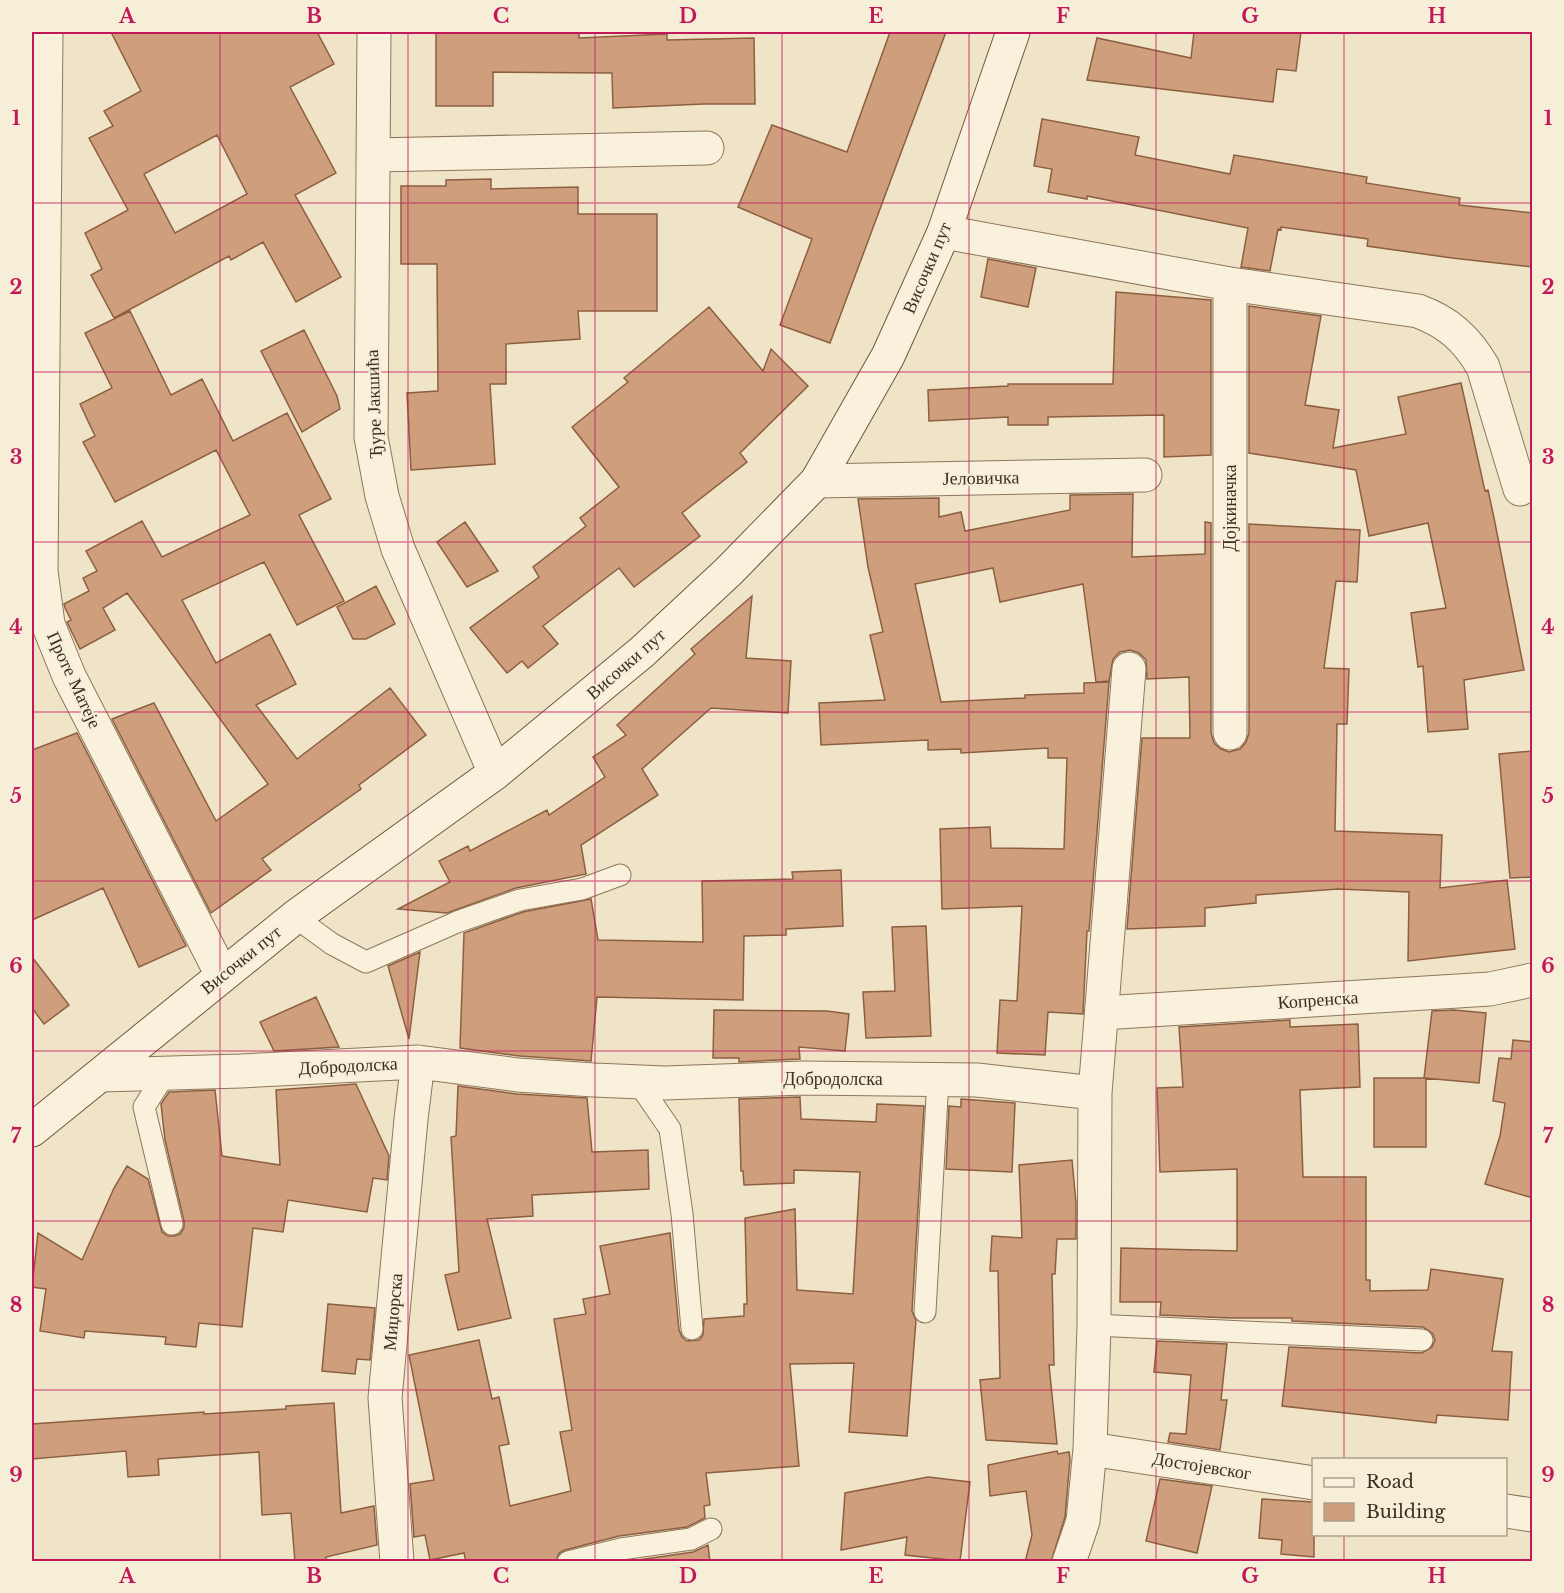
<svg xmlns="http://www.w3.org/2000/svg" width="1564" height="1593" font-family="'Libre Baskerville',serif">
  <rect width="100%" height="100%" fill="#f0e4c8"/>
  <!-- building -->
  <path fill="#cf9f7d" stroke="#8d5f41" stroke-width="1.5" fill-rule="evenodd" d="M111 32H317L334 64 290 87 336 173 295 195 341 277 296 302 263 242 231 260 229 256 114 318 91 275 102 269 85 233 128 210 89 138 113 126 104 111 141 91ZM217 135 247 194 175 233 144 174Z
    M436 32H579V38L667 34V40L754 38 755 104H703L613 108 612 73 493 72V106H436Z
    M890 32H946L830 343 780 325 812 239 738 207 772 125 847 152Z
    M1194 32H1301L1296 71 1277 69 1273 102 1087 80 1097 38 1191 58Z
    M1042 119 1139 137 1135 155 1230 174 1234 155 1367 177 1366 183 1460 198 1459 205 1533 213V267L1452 258 1367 246 1368 239 1281 227V230L1278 229 1270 271 1241 267 1248 228 1087 196V199L1048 192 1052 169 1034 166Z
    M491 179V189L578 187V214H657V311H578L580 339 506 344V384H490L495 464 411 470 407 393 438 391 437 264H401V186H446V180Z
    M988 259 1036 268 1028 307 981 297Z
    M1116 292 1211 300V455L1164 457V415L1048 417V425H1008V417L929 421 928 390 1008 386V384H1113Z
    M1249 306 1321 316 1305 405 1339 410 1333 448 1406 434 1398 397 1461 383 1485 491 1488 490 1494 518 1524 670 1464 680 1468 729 1428 732 1423 666 1418 667 1411 613 1446 608 1428 523 1369 536 1356 470 1249 453Z
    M709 307 763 371 771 349 808 386 740 453 747 462 682 513 700 536 634 587 619 568 543 626 558 644 528 668 522 661 507 673 470 628 539 577 533 567 586 526 580 518 619 487 572 427 628 382 624 378Z
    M130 311 171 395 202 379 233 441 287 413 331 499 299 515 344 601 297 625 264 562 182 600 216 663 270 634 296 684 256 705 297 759 390 688 426 735 359 785 361 789 262 859 271 870 211 913 112 719 154 703 216 821 268 784 127 593 103 608 115 630 80 649 67 622 71 620 65 608 64 604 89 591 83 578 97 571 86 551 142 521 162 557 250 515 216 450 115 502 83 442 95 436 80 404 112 388 85 333Z
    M304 330 337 396 340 409 302 432 261 351Z
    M1133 494 1132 557 1205 554V522L1211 523V733L1214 743 1221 749 1229 752 1240 749 1246 742 1249 733V524L1360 530 1357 582 1336 581 1324 668 1349 669 1347 724H1337L1335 831 1442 835 1440 888 1507 880 1515 949 1408 961 1409 892 1338 889 1256 895V903L1205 908V926L1127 929 1142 738H1190L1189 677 1147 679 1146 660 1139 653 1130 650 1120 652 1113 659 1109 681 1096 682 1083 584 1000 602 993 568 915 584 941 702 1025 698V695L1084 693V683L1109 682 1089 931H1087L1083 1014 1048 1012 1045 1055 997 1053 1000 1000 1017 1001 1022 906 942 909 940 829 990 827 991 848 1064 849 1067 758H1048V748L961 753V749L928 750V740L821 745 819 703 885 700 870 635 883 632 868 567 858 499 939 498V517L961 512 965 531 1070 510V495Z
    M465 522 498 571 467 587 437 542Z
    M376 586 395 624 366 639H353L337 607Z
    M752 596 746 658 791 661 788 713 711 708 642 769 658 795 581 845 586 874 516 888 447 913 398 909 450 882 439 861 468 846 470 851 547 810 549 815 605 777 593 757 626 735 617 725 695 654 691 649Z
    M77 733 186 946 139 967 103 888 32 920V750Z
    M1533 751V877L1510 878 1499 754Z
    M841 870 843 926 786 929V935L744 936 743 1000 597 997 591 1061 520 1056 460 1048 464 933 523 912 591 899 598 940 703 942 702 881 793 879 792 872Z
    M926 926 931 1036 866 1038 863 992 895 991 892 927Z
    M420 952 409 1039 388 966Z
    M32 957 69 1005 44 1024 32 1008Z
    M316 997 339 1047 274 1051 260 1022Z
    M714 1010 827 1011 849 1014 845 1051 799 1047 800 1059 739 1062V1058H713Z
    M1454 1010 1486 1013 1479 1083 1424 1078 1432 1011Z
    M1290 1020V1027L1358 1024 1360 1087 1300 1090 1303 1177H1366V1280H1370V1291L1428 1290 1431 1269 1503 1279 1492 1351 1512 1352 1508 1420 1437 1415 1436 1423 1282 1406 1289 1347 1422 1353 1432 1347 1435 1340 1433 1334 1423 1327 1292 1321V1318H1230L1160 1315 1161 1302H1120L1121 1248 1237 1251V1169L1160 1172 1157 1088 1183 1087 1179 1027Z
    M1513 1040 1533 1042V1198L1485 1184 1500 1136 1505 1103 1493 1101 1499 1058 1511 1059Z
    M1374 1078H1426V1147H1374Z
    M356 1084 389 1156 387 1180 373 1178 367 1212 288 1200 283 1232 253 1228 242 1327 199 1323 196 1347 165 1344 166 1337 85 1331 84 1338 40 1331 46 1289 32 1287 38 1233 82 1260 114 1188 127 1166 148 1179 162 1232 168 1236H174L180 1234 184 1228V1221L165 1140 161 1104 169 1092 215 1090 222 1156 280 1165 276 1090Z
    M458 1086 517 1094 587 1098 592 1152 648 1150 649 1189 532 1195 533 1216 487 1219 511 1318 458 1330 445 1275 459 1272 451 1137 456 1136Z
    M800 1097 801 1119 876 1122 877 1104 924 1106 912 1311 916 1320 907 1436 849 1432 854 1363 790 1364 799 1466 706 1473 710 1505 704 1506 705 1518 687 1527 619 1536 565 1550 559 1553 556 1562H466L464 1553 430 1560 425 1535 414 1537 410 1484 434 1480 409 1355 479 1340 492 1399 499 1397 509 1444 499 1446 510 1506 571 1491 560 1432 572 1430 554 1319 586 1314 583 1299 610 1294 600 1246 670 1233 679 1330 682 1337 687 1341 699 1340 703 1335 704 1319 744 1316V1304H747L745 1218 795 1209 797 1290 853 1294 860 1172 794 1170V1183L744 1185 743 1171H741L739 1099Z
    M961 1099 1015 1103 1012 1172 946 1169 949 1106 961 1107Z
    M1072 1160 1076 1203V1239H1057L1055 1274H1052L1054 1365H1049L1057 1444 986 1440 980 1380 1000 1378 998 1271H990L992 1236 1022 1238 1019 1165Z
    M328 1304 375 1308 370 1360 357 1359 355 1374 322 1371Z
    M1157 1341 1227 1344 1221 1400H1227L1220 1450 1168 1442 1170 1433 1186 1434 1191 1375 1154 1372Z
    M334 1403 341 1513 374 1506 377 1545 326 1557V1562H295L291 1513 262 1515 259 1452 158 1459 159 1475 128 1477 126 1451 32 1459V1424L204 1412V1414L286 1409V1406Z
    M1057 1451 1058 1454 1069 1452 1070 1459 1065 1517 1051 1562H1025L1032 1535 1026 1491 990 1496 988 1465Z
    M928 1477 970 1482 960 1561 905 1555 907 1537 841 1550 845 1493Z
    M1160 1479 1212 1486 1197 1553 1146 1541Z
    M1262 1499 1314 1502V1557L1281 1554 1282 1540 1259 1538Z
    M708 1545 710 1562H624L693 1552Z"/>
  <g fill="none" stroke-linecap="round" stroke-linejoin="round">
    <defs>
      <path id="service" d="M295 917 332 944 366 962 457 922 520 900 582 889 620 875
        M165 1074 144 1107 172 1224
        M637 1081 670 1129 682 1214 692 1329
        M925 1312 938 1079
        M1094 1325 1422 1340
        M568 1562 621 1549 691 1539 711 1529"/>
      <path id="minor" d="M46 32 41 571 48 624 69 676 222 975
        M374 32 371 437 382 496 398 549 495 773
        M373 155 707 148
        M944 232 1230 284V733
        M1230 284 1418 311C1448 322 1467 339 1483 367L1520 489
        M817 481 1145 475
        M1102 1013 1490 989 1532 980
        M101 1075 241 1071 418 1062 518 1075 594 1080 665 1083 804 1078 977 1080 1095 1093
        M1090 1449 1314 1483
        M1506 1511 1532 1515
        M397 1562 385 1398 411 1119 418 1062
        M1069 1562 1083 1521 1090 1449 1094 1325 1095 1093 1129 669"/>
      <path id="secondary" d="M32 1130 295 917 495 773 642 652 729 571 817 481 888 356 944 232 1013 32"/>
    </defs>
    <!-- service casing -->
    <use href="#service" stroke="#8d765c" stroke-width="23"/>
    <!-- minor casing -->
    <use href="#minor" stroke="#8d765c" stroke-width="35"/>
    <!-- secondary casing -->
    <use href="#secondary" stroke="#6f573f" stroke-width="35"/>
    <!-- service -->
    <use href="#service" stroke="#faf1dc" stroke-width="21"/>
    <!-- minor -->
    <use href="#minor" stroke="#faf1dc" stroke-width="33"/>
    <!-- secondary -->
    <use href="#secondary" stroke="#faf1dc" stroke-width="33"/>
  </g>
  <!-- grid -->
  <path fill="none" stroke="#c2185b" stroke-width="1.5" stroke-opacity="0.55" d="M220 32V1562M408 32V1562M595 32V1562M782 32V1562M969 32V1562M1156 32V1562M1344 32V1460M32 203H1532M32 372H1532M32 542H1532M32 712H1532M32 881H1532M32 1051H1532M32 1221H1532M32 1390H1532M1344 1534V1562"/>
  <g text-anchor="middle" stroke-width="4.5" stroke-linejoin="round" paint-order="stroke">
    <!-- street labels -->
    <g font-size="18" fill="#3d2e20" stroke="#f7eed8">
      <text transform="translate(927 268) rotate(-67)" y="6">Височки пут</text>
      <text transform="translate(374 404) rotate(-92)" y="6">Ђуре Јакшића</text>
      <text transform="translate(981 478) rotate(-1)" y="6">Јеловичка</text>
      <text transform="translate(1230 508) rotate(-90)" y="6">Дојкиначка</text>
      <text transform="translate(626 664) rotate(-41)" y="6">Височки пут</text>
      <text transform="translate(74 680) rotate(65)" y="6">Проте Матеје</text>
      <text transform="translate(241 960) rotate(-39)" y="6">Височки пут</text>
      <text transform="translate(1318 1000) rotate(-4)" y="6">Копренска</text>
      <text transform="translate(348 1066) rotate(-3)" y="6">Добродолска</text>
      <text x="833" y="1085">Добродолска</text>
      <text transform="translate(393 1312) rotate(-85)" y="6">Миџорска</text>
      <text transform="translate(1202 1466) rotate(9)" y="6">Достојевског</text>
    </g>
  </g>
  <!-- border -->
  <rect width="1564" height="1593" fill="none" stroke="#f7eed8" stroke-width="66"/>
  <!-- legend -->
  <rect x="1312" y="1458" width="195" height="78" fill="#f7eed8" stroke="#ada18e" stroke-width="1.5"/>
  <rect x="1324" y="1478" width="30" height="9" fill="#faf1dc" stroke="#ada18e" stroke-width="1.5"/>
  <text x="1366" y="1488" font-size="18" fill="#3d2e20">Road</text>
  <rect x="1324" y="1503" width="30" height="18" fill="#cf9f7d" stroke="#ada18e" stroke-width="1.5"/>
  <text x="1366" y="1518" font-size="18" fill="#3d2e20">Building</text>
  <rect x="33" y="33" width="1498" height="1527" fill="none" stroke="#c2185b" stroke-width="2"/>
  <g font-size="20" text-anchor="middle" font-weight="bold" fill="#c2185b">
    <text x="127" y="23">A</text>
    <text x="314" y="23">B</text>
    <text x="501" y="23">C</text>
    <text x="688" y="23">D</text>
    <text x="876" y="23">E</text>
    <text x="1063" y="23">F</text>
    <text x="1250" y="23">G</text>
    <text x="1437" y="23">H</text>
    <text x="16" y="125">1</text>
    <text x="1548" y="125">1</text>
    <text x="16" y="294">2</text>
    <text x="1548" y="294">2</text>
    <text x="16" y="464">3</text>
    <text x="1548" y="464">3</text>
    <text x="16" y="634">4</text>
    <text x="1548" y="634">4</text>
    <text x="16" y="803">5</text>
    <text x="1548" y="803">5</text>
    <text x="16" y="973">6</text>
    <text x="1548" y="973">6</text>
    <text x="16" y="1143">7</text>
    <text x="1548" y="1143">7</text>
    <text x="16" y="1312">8</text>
    <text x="1548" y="1312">8</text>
    <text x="16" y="1482">9</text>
    <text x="1548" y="1482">9</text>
    <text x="127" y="1583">A</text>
    <text x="314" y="1583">B</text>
    <text x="501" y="1583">C</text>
    <text x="688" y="1583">D</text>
    <text x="876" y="1583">E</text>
    <text x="1063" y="1583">F</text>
    <text x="1250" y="1583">G</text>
    <text x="1437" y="1583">H</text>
  </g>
</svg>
